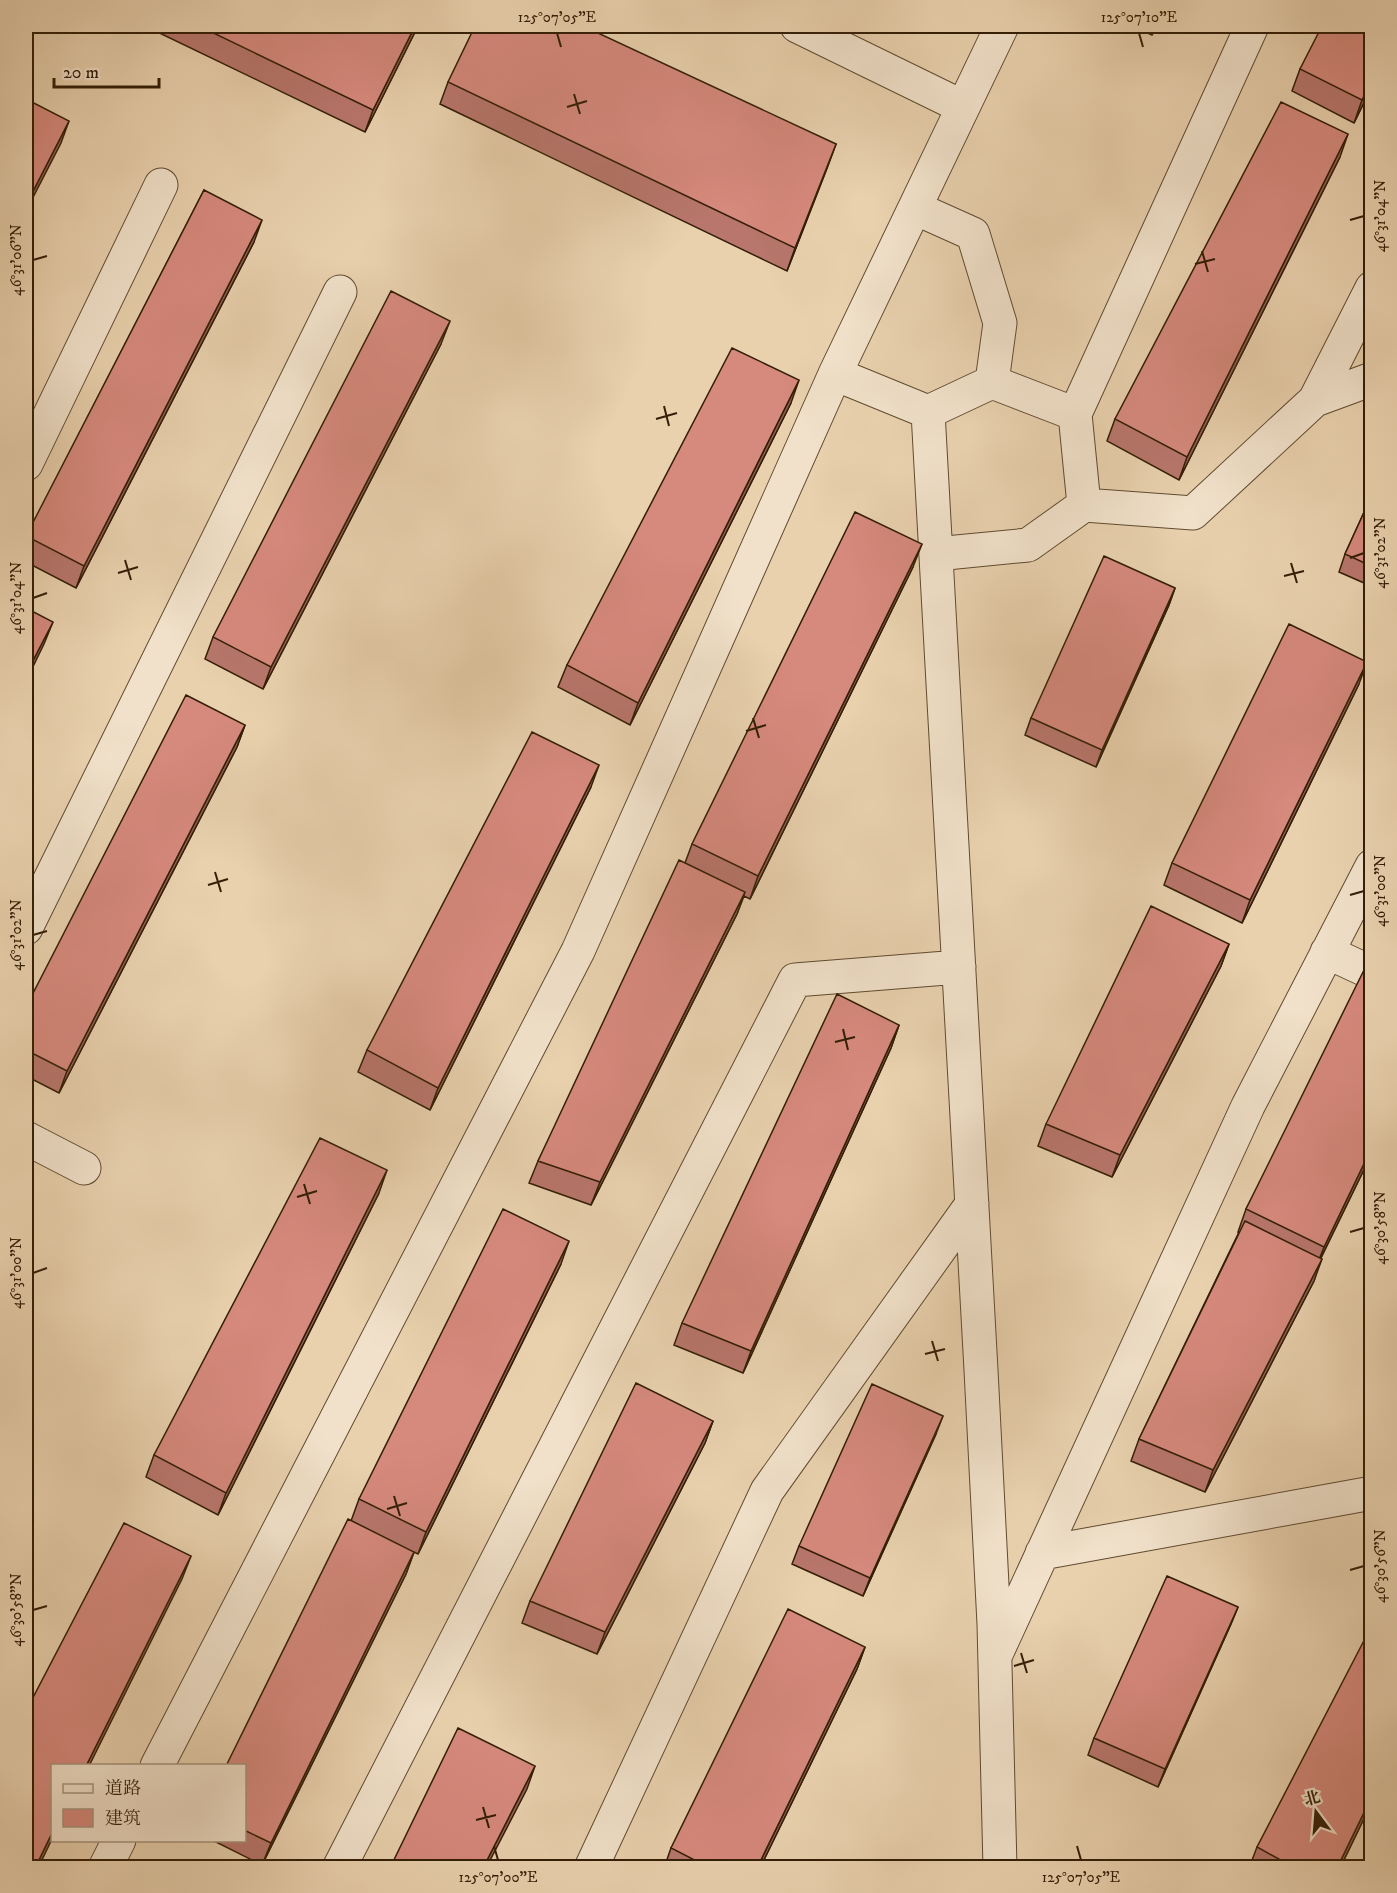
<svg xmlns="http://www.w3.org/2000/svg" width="1397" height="1893" font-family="'IM FELL DW Pica','Noto Serif SC',serif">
  <rect width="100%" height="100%" fill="#e9d1ae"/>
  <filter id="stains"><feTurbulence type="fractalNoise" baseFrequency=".00333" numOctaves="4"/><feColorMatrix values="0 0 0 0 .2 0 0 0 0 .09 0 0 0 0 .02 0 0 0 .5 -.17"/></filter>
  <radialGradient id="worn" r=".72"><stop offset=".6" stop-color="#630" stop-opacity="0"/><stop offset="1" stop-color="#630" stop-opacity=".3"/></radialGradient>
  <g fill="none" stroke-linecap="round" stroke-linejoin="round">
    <defs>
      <path id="minor" d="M797 26 963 107
        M915 208 973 234 1000 323 992 382 1075 414 1252 26
        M835 374 928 412 981 1370 994 1624 1000 1868
        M1315 400 1372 379
        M928 412 992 382
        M26 464 161 185
        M1084 505 1193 513 1315 400 1372 288
        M936 554 1028 545 1084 505 1075 414
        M26 928 340 292
        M1327 952 1372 973
        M26 1138 84 1168
        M1042 1553 1372 1493
        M997 1652 1248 1106 1372 866
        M157 1766 578 951 835 374 1002 26
        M105 1868 119 1840
        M339 1868 795 980 959 967
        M591 1868 767 1491 972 1204"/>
    </defs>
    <!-- minor casing -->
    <use href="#minor" stroke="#604b30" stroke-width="35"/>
    <!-- minor -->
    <use href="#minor" stroke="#f1e1ca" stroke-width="33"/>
  </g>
  <!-- wall -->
  <path fill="#b8766c" stroke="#331e06" stroke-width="1.5" d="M145 26H418L365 132Z
    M1132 26H1157L1152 35Z
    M1300 69 1371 88 1354 123 1292 91Z
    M448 82 836 144 787 271 440 104Z
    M1340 157 1179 480 1107 441 1115 419Z
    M204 190 254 242 76 588 26 562V538Z
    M441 344 263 689 205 659 213 637Z
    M791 403 630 725 558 687 567 665Z
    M1371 497V586L1339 572 1345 554Z
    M913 567 750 899 744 896 737 914 591 1205 529 1183 538 1161 685 863 692 844Z
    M1175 588 1169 605 1096 767 1025 735 1031 718Z
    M1359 684 1242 923 1164 885 1172 863Z
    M245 725 237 747 59 1093 26 1076V1007Z
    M591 787 430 1110 358 1072 367 1050Z
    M1229 944 1221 966 1112 1177 1038 1146 1046 1124Z
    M1371 974V1155L1321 1258 1314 1281 1205 1492 1131 1461 1139 1439 1239 1232H1238L1246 1209Z
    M899 1025 891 1048 743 1373 674 1345 682 1323Z
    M379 1193 218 1515 146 1477 154 1455Z
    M561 1264 418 1554 414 1552 406 1574 262 1865 212 1840H244V1766L351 1521 359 1499Z
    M713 1421 705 1443 597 1654 522 1623 530 1601Z
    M936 1434 863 1596 792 1564 799 1546Z
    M1238 1607 1231 1624 1158 1787 1088 1755 1094 1738Z
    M865 1647 857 1669 760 1868H664L671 1848Z
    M1371 1804 1340 1868H1249L1257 1847Z"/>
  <!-- shaded-wall -->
  <path fill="#966058" stroke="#331e06" stroke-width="1.5" d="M415 26H418L365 132 373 110Z
    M1371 82V88L1354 123 1362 100Z
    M69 121 61 143 26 211V205Z
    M1348 134 1340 157 1179 480 1187 457Z
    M836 144 828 166 787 271 795 248Z
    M262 220 254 242 76 588 84 566Z
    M450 321 441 344 263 689 271 667Z
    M799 380 791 403 630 725 638 703Z
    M922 544 913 567 750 899 758 876Z
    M1175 588 1169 605 1096 767 1102 750Z
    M53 622 44 644 26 681V674Z
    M1367 662 1359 684 1242 923 1250 900Z
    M245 725 237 747 59 1093 67 1071Z
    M599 765 591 787 430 1110 438 1088Z
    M745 892 737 914 591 1205 600 1182Z
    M1229 944 1221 966 1112 1177 1120 1155Z
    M899 1025 891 1048 743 1373 751 1351Z
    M1371 1149V1155L1315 1270 1324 1247Z
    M387 1170 379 1193 218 1515 226 1493Z
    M569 1241 561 1264 418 1554 426 1532Z
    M1322 1259 1314 1281 1205 1492 1213 1470Z
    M943 1416 936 1434 863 1596 870 1578Z
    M713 1421 705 1443 597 1654 605 1632Z
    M414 1552 406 1574 262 1865 271 1843Z
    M191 1556 182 1579 89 1766H86Z
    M1238 1607 1231 1624 1158 1787 1165 1769Z
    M865 1647 857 1669 760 1868H757Z
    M535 1766 527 1789 486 1868H483Z
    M1371 1798V1804L1340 1868H1337Z
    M52 1833V1839L38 1868H35Z"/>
  <!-- building -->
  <path fill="#d6897d" stroke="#331e06" stroke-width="1.5" d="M199 26H415L373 110Z
    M475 26H583L836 144 795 248 448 82Z
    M1322 26H1371V82L1362 100 1300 69Z
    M26 99 69 121 26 205Z
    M1281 102 1348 134 1187 457 1115 419Z
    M204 190 262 220 84 566 26 536Z
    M391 291 450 321 271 667 213 637Z
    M732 348 799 380 638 703 567 665Z
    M1371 497V566L1345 554Z
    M855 512 922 544 758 876 692 844Z
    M1104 556 1175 588 1102 750 1031 718Z
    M26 608 53 622 26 674Z
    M1289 624 1367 662 1250 900 1172 863Z
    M186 695 245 725 67 1071 26 1050V1007Z
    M532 732 599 765 438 1088 367 1050Z
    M679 860 745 892 600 1182 538 1161Z
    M1151 906 1229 944 1120 1155 1046 1124Z
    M1364 970 1371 974V1149L1324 1247 1246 1209Z
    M837 994 899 1025 751 1351 682 1323Z
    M320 1138 387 1170 226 1493 154 1455Z
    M503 1209 569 1241 426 1532 359 1499Z
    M1245 1221 1322 1259 1213 1470 1139 1439Z
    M636 1383 713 1421 605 1632 530 1601Z
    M872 1384 943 1416 870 1578 799 1546Z
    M348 1519 414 1552 271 1843 244 1830V1766H226Z
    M124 1523 191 1556 86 1766H52V1833L35 1868H26V1711Z
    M1167 1576 1238 1607 1165 1769 1094 1738Z
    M788 1609 865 1647 757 1868H710L671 1848Z
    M1371 1627V1798L1337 1868H1295L1257 1847Z
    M458 1728 535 1766 483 1868H390Z"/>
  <!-- ticks -->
  <path fill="none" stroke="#331e06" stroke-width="2" d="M557 33 561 47M1139 33 1143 47M574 94 580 114M567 107 587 101M1350 220 1364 216M1202 251 1208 272M33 260 47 256M1195 264 1215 259M664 406 669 426M656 419 677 413M1350 558 1364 553M125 560 131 580M1291 563 1297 583M118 573 138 567M1284 576 1304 571M33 598 47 593M753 718 759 738M746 731 766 725M215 872 221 892M208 885 228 879M1350 895 1364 891M33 935 47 931M843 1029 848 1050M835 1042 855 1037M304 1184 310 1204M297 1197 317 1191M1350 1232 1364 1228M33 1273 47 1268M932 1341 938 1361M925 1354 945 1349M394 1496 400 1516M387 1509 407 1503M1350 1570 1364 1566M33 1610 47 1606M1021 1653 1027 1673M1014 1666 1034 1660M483 1807 489 1828M476 1820 496 1815M494 1846 498 1860M1077 1846 1081 1860"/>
  <!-- margin -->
  <rect width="1397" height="1893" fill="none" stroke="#e9d1ae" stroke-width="66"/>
  <!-- legend -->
  <rect x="51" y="1764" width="195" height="78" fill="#f1e1ca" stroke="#a5937c" stroke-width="1.5"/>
  <rect x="63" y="1784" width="30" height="9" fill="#f1e1ca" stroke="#a5937c" stroke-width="1.5"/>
  <text x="105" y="1794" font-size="18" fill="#331e06">道路</text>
  <rect x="63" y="1809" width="30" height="18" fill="#d6897d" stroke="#a5937c" stroke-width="1.5"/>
  <text x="105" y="1824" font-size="18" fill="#331e06">建筑</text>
  <!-- north arrow -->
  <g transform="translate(1316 1812) rotate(344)" stroke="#f1e1ca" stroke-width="4.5" paint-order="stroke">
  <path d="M0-4.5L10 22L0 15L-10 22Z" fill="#331e06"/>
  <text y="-9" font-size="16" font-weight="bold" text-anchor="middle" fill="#331e06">北</text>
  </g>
  <!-- scale -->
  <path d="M54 78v9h105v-9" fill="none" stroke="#331e06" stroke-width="3"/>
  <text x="63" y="78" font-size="18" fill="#331e06" stroke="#f1e1ca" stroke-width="4.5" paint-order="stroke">20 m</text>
  <rect x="33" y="33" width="1331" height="1827" fill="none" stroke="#331e06" stroke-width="2"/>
  <g font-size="15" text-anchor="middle" fill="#331e06">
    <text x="557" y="22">125°07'05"E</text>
    <text x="1139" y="22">125°07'10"E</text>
    <text transform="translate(1380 216) rotate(-90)" y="5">46°31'04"N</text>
    <text transform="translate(16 260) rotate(-90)" y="5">46°31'06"N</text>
    <text transform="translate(1380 553) rotate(-90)" y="5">46°31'02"N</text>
    <text transform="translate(16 598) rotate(-90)" y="5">46°31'04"N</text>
    <text transform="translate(1380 891) rotate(-90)" y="5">46°31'00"N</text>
    <text transform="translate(16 935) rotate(-90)" y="5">46°31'02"N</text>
    <text transform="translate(1380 1228) rotate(-90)" y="5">46°30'58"N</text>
    <text transform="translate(16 1273) rotate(-90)" y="5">46°31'00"N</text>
    <text transform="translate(1380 1566) rotate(-90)" y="5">46°30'56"N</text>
    <text transform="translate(16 1610) rotate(-90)" y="5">46°30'58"N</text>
    <text x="498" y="1882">125°07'00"E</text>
    <text x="1081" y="1882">125°07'05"E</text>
  </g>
  <rect width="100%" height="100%" filter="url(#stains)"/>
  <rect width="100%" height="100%" fill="url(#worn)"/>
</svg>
